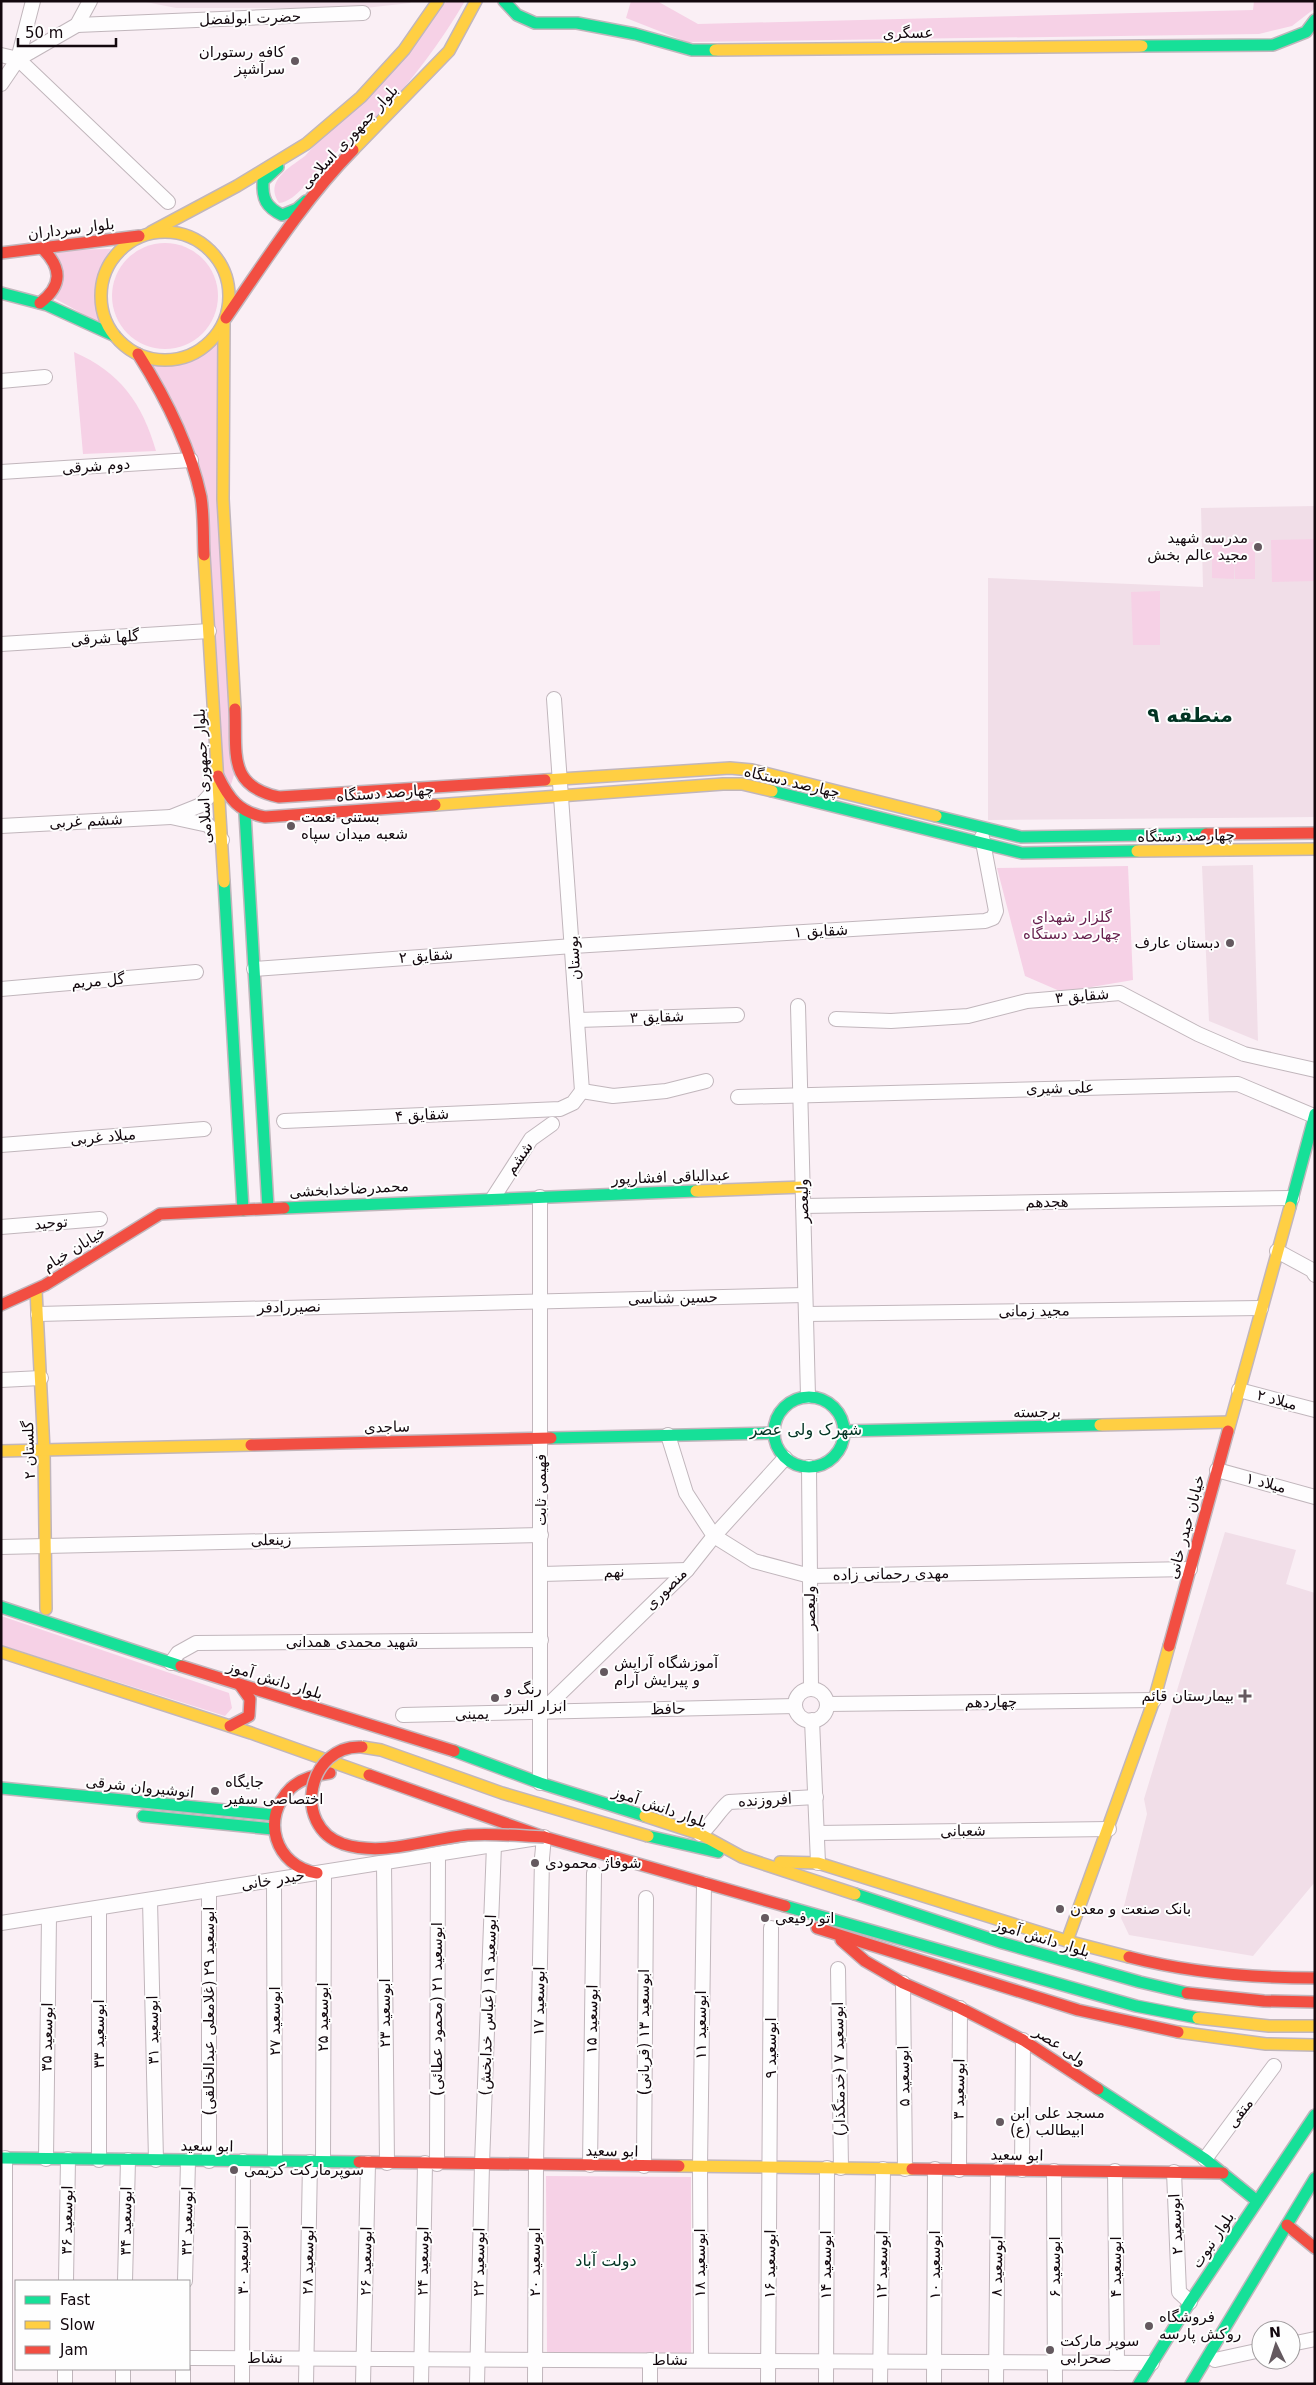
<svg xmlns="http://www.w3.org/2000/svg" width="1316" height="2385" font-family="'DejaVu Sans',Cairo,sans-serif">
<rect width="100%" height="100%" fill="#faeff5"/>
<g fill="#f1dee8">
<polygon points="141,1 412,1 410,3 365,8 176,8"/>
<polygon points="1315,506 1315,817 988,820 988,578 1203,587 1201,508"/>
<polygon points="1253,865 1258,1041 1209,1021 1202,866"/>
<polygon points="1225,1532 1296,1550 1286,1584 1315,1593 1315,1882 1253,1956 1129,1935 1121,1918 1147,1814 1144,1799"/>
</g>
<g fill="#f6d1e6">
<path d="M447 1H465C441 42 411 82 378 117 363 132 344 144 329 159 315 171 297 202 279 203 264 181 289 168 305 156Z"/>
<polygon points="631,1 657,1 698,24 1253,10 1254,1 1315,1 1314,9 1292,26 1259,34 687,42 626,18"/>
<circle cx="165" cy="296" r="53"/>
<path d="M111 249C93 274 94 297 103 325L54 298 51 250Z"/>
<path d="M218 339 234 775 229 791 222 775 207 499 149 364C177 369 201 360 218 339Z"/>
<path d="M74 352C120 372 142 403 156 451L83 454Z"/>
<polygon points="1315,539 1315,581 1272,582 1271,540"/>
<polygon points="1212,542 1255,542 1255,579 1235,579 1234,556 1234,579 1212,578"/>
<polygon points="1160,591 1160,645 1133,645 1131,592"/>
<polygon points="1128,866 1133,980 1062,992 1025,976 997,868"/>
<polygon points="1,1616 229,1693 232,1708 225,1716 1,1645"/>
<polygon points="546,2176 691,2177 691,2356 547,2355"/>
</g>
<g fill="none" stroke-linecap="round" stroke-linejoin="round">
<g stroke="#c1b6bc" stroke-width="16">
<g id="street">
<polyline points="77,25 363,13"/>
<polyline points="1,55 18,59 168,202"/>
<polyline points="18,59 77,25 90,1"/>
<polyline points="1,84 18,59 33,1"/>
<polyline points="1,381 45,377"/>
<polyline points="1,472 191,460"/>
<polyline points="1,644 209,631"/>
<polyline points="219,785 201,805 171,817 208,825 222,840"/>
<polyline points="1,826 171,817"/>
<polyline points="254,969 573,946 985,921 993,918 996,911 982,837"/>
<polyline points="1,989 196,972"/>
<polyline points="798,1006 808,1396"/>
<polyline points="836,1019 891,1021 968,1016 1027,1001 1120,993 1198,1034 1244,1054 1315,1070"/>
<polyline points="578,1020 737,1015"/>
<polyline points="582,1091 613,1096 666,1091 706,1081"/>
<polyline points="738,1097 1238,1084 1314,1116"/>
<polyline points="284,1121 560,1109 573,1103 582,1091 554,699"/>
<polyline points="1,1145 204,1129"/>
<polyline points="493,1198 531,1139 552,1124"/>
<polyline points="803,1206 1292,1198"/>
<polyline points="1,1227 100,1219"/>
<polyline points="1277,1251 1312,1270 1315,1275"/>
<polyline points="38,1314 805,1295"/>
<polyline points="806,1314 1261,1308"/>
<polyline points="1,1380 41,1378"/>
<polyline points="1239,1390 1315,1410"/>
<polyline points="668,1435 686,1493 714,1536 754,1561 810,1576 1190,1569"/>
<polyline points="809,1467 811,1689"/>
<polyline points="1217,1470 1315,1497"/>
<polyline points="1,1547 541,1535"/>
<polyline points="542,1574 687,1570"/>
<polyline points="171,1663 178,1653 196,1643 541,1640"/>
<circle cx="811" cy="1705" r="16"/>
<polyline points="827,1704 1154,1700"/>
<polyline points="540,1713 687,1570 714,1536 785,1458"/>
<polyline points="403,1715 795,1706"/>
<polyline points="812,1720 818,1863"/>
<polyline points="540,1783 540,1197"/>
<polyline points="817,1833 1109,1829"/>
<path d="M700 1834C712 1825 718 1811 729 1802L816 1797"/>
<polyline points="384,1863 387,2163"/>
<polyline points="274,1880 275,2162"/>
<polyline points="209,1890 209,2161"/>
<polyline points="150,1900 156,2160"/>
<polyline points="99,1908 99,2160"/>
<polyline points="1,1923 544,1837 542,1858 536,2165 535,2384"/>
<polyline points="838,1969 841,2168"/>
<polyline points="903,1983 905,2169"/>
<polyline points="5,2158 5,2384"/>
<polyline points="46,2159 49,1916"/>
<polyline points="1205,2159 1274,2066"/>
<polyline points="323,2162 324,1872"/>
<polyline points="437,2164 438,1854"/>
<polyline points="590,2165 594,1873"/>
<polyline points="644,2166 646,1898"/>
<polyline points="959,2170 960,2008"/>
<polyline points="1022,2170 1023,2040"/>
<polyline points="1054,2171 1055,2384"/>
<polyline points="1115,2171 1117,2363"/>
<polyline points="1174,2172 1179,2292 1190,2302"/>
<polyline points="66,2281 68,2159"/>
<polyline points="125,2281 128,2160"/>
<polyline points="185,2281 188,2161"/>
<polyline points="1291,2344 1315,2339"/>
<polyline points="189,2358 1152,2363"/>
<polyline points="701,2360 700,2167 704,1884"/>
<polyline points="1215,2360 1261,2350"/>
<polyline points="123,2369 123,2384"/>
<polyline points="65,2384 65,2369"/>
<polyline points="183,2384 183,2369"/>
<polyline points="242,2384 243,2161"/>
<polyline points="306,2384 310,2162"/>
<polyline points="363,2384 368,2163"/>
<polyline points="421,2384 425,2163"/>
<polyline points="477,2384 482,2164 494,1845"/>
<polyline points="650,2384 650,2360"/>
<polyline points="768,2384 771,1928"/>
<polyline points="826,2384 827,2168"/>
<polyline points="880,2384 883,2169"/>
<polyline points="934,2384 935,2169"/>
<polyline points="996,2384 998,2170"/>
</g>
</g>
<g stroke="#c1b6bc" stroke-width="14">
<g id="fast">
<polyline points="504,1 517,15 535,23 577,23 635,34 692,50 715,50"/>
<polyline points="1142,46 1273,45 1306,32 1315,20"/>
<path d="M278 167 263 181C262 199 266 207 282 215L297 209 306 201"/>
<polyline points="1,293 47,305 115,336"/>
<polyline points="772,791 1022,853 1137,851"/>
<polyline points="245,814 268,1208"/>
<polyline points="936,816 1021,837 1206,834"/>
<polyline points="224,882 243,1210"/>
<polyline points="1290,1207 1315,1114"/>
<polyline points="284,1208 696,1191"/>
<circle cx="809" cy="1432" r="35"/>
<polyline points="844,1431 1100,1425"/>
<polyline points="551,1438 773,1433"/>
<polyline points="1,1607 181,1666"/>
<polyline points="454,1751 540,1783 645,1816"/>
<polyline points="1,1788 275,1815"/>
<polyline points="143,1816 273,1829"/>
<polyline points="648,1836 718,1852"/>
<polyline points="855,1894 1003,1943 1140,1982 1187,1993"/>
<polyline points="785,1906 1136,2006 1198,2018"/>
<polyline points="1098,2089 1205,2159 1257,2201"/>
<polyline points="1,2158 359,2162"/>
<polyline points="1139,2384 1190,2302 1315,2115"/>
<polyline points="1191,2384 1315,2178"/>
</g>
</g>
<g stroke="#c1b6bc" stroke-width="14">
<g id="slow">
<polyline points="715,50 1142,46"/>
<polyline points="353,150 449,51 476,1"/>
<circle cx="165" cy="296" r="64"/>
<polyline points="151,232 237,186 306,144 361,97 404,50 438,1"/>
<polyline points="224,323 223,499 235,709"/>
<polyline points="204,555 224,882"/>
<polyline points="545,780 730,768 752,770 936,816"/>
<polyline points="435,805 723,784 742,784 772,791"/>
<polyline points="1137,851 1315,849"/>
<polyline points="696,1191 803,1187"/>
<polyline points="36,1290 44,1451 46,1609"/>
<polyline points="1100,1425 1230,1422"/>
<polyline points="1228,1431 1290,1207"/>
<polyline points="1,1451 251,1445"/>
<polyline points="1,1652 251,1733 369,1775"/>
<polyline points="645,1816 700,1834 742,1857 855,1894"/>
<polyline points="780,1862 818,1863 1067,1941 1129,1957"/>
<polyline points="1067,1941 1154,1700 1169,1646"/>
<polyline points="1198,2018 1269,2026 1315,2026"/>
<polyline points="1178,2032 1266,2044 1315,2045"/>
<polyline points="679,2166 912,2169"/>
</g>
</g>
<g stroke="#c1b6bc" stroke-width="14">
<g id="jam">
<polyline points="1,253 139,236"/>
<path d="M40 303C63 285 62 268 42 248"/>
<path d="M226 318C266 260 304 200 353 150"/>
<path d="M138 354C166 398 190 446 201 497 204 516 203 536 204 555"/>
<path d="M235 709C237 753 227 786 279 797L545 780"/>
<path d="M218 776C229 799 239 812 265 817L435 805"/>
<polyline points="1206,834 1315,833"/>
<polyline points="1,1305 45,1285 160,1214 284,1208"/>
<polyline points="251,1445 551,1438"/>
<polyline points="1169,1646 1228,1431"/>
<polyline points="181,1666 454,1751"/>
<polyline points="230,1726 249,1716 250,1699 240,1685"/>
<polyline points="369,1775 544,1837 785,1906"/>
<path d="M317 1873C275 1866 260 1818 291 1788 302 1778 316 1775 330 1773"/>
<polyline points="817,1928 1078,2010 1178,2032"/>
<polyline points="841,1940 865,1961 903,1983 960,2008 1023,2040 1098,2089"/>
<path d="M1129 1957C1190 1973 1253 1978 1315 1978"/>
<polyline points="1187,1993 1264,2001 1315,2002"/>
<polyline points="359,2162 679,2166"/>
<polyline points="912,2169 1223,2173"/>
<polyline points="1287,2225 1315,2248"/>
</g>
</g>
<use href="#street" stroke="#fefdfe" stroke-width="14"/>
<use href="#fast" stroke="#16e098" stroke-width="11"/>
<use href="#slow" stroke="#ffcf43" stroke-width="11"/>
<use href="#jam" stroke="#f24e42" stroke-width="11"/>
<g stroke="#c1b6bc" stroke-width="14" stroke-linecap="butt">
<polyline id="slow-bridge" points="362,1747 381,1750 502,1793 648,1836"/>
</g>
<g stroke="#c1b6bc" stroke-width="14" stroke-linecap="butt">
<path id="jam-bridge" d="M362 1747C308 1744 291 1826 343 1844 384 1857 426 1839 468 1835 493 1833 519 1836 544 1837"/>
</g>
<use href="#slow-bridge" stroke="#ffcf43" stroke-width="11"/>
<use href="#jam-bridge" stroke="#f24e42" stroke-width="11"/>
</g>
<g fill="#64595f" stroke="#fefefe" stroke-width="2">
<circle cx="295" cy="61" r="5"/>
<circle cx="1258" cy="547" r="5"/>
<circle cx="291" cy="826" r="5"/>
<circle cx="1230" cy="943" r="5"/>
<circle cx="604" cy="1672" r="5"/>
<path d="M1242.5 1688.5h5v5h5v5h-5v5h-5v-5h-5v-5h5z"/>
<circle cx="495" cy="1698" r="5"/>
<circle cx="215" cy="1791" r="5"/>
<circle cx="535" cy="1863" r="5"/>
<circle cx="1060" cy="1909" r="5"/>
<circle cx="765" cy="1918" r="5"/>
<circle cx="1000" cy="2122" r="5"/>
<circle cx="234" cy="2170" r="5"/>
<circle cx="1149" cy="2326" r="5"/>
<circle cx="1050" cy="2350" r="5"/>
</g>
<g text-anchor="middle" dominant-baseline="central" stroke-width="4" stroke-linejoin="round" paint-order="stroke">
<g font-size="15" fill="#13080e" stroke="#fefefe">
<text transform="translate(250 18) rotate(-2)">حضرت ابولفضل</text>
<text transform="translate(908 33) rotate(-1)">عسگری</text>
<text transform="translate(349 137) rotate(-47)">بلوار جمهوری اسلامی</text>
<text transform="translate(71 229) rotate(-7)">بلوار سرداران</text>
<text transform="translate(96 466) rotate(-4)">دوم شرقی</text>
<text transform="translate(105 638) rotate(-4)">گلها شرقی</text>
<text transform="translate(203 776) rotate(-93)">بلوار جمهوری اسلامی</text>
<text transform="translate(792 782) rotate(13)">چهارصد دستگاه</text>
<text transform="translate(385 793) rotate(-4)">چهارصد دستگاه</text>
<text transform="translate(86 821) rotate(-3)">ششم غربی</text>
<text transform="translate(1186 836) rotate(-1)">چهارصد دستگاه</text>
<text transform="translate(821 931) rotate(-3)">شقایق ۱</text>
<text transform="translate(426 956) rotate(-4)">شقایق ۲</text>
<text transform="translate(574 958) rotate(-94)">بوستان</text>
<text transform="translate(98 981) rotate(-5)">گل مریم</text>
<text transform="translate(1082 996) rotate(-5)">شقایق ۳</text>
<text transform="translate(657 1017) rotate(-2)">شقایق ۳</text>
<text transform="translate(1060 1088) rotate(-1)">علی شیری</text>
<text transform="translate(422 1115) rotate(-3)">شقایق ۴</text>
<text transform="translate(103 1137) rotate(-5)">میلاد غربی</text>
<text transform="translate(519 1158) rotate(-55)">ششم</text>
<text transform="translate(671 1177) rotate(-2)">عبدالباقی افشارپور</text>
<text transform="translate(349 1189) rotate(-3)">محمدرضاخدابخشی</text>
<text transform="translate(803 1201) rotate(-91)">ولیعصر</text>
<text transform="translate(1047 1202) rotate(-1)">هجدهم</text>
<text transform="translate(51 1223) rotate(-5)">توحید</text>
<text transform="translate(74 1249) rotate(-32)">خیابان خیام</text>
<text transform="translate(673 1298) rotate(-1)">حسین شناسی</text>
<text transform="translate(289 1307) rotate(-1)">نصیررادفر</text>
<text transform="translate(1034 1311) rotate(-1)">مجید زمانی</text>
<text transform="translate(1277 1400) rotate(15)">میلاد ۲</text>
<text transform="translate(1037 1412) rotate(-1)">برجسته</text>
<text transform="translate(387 1427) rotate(-1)">ساجدی</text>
<text transform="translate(29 1450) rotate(-92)">گلستان ۲</text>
<text transform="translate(1266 1483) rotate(15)">میلاد ۱</text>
<text transform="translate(541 1490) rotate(-90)">فهیمی ثابت</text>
<text transform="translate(1186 1527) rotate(-75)">خیابان حیدر خانی</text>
<text transform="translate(271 1540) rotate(-1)">زینعلی</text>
<text transform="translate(614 1572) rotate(-2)">نهم</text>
<text transform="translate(891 1574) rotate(-1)">مهدی رحمانی زاده</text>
<text transform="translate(666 1589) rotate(-45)">منصوری</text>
<text transform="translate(810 1608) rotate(-90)">ولیعصر</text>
<text x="352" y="1642">شهید محمدی همدانی</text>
<text transform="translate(275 1680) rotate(17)">بلوار دانش آموز</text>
<text transform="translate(991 1702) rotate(-1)">چهاردهم</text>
<text transform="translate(668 1709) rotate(-2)">حافظ</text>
<text transform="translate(472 1714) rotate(-1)">یمینی</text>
<text transform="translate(140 1787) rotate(6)">انوشیروان شرقی</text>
<text transform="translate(765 1800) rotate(-3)">افروزنده</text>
<text transform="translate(660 1807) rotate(19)">بلوار دانش آموز</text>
<text transform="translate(963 1831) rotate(-1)">شعبانی</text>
<text transform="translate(273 1880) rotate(-9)">حیدر خانی</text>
<text transform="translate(1042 1938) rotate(17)">بلوار دانش آموز</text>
<text transform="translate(539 2001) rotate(-89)">ابوسعید ۱۷</text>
<text transform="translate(488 2005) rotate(-88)">ابوسعید ۱۹ (عباس خدابخش)</text>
<text transform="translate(437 2009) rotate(-90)">ابوسعید ۲۱ (محمود عطائی)</text>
<text transform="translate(209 2011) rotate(-90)">ابوسعید ۲۹ (غلامعلی عبدالخالقی)</text>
<text transform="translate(385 2013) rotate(-90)">ابوسعید ۲۳</text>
<text transform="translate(323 2017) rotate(-90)">ابوسعید ۲۵</text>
<text transform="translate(592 2019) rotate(-89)">ابوسعید ۱۵</text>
<text transform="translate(275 2021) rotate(-90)">ابوسعید ۲۷</text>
<text transform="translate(701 2025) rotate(-90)">ابوسعید ۱۱</text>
<text transform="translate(153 2030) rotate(-91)">ابوسعید ۳۱</text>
<text transform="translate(644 2032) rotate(-90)">ابوسعید ۱۳ (قربانی)</text>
<text transform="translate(99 2034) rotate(-90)">ابوسعید ۳۳</text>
<text transform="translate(47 2037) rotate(-89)">ابوسعید ۳۵</text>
<text transform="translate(1060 2046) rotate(33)">ولی عصر</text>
<text transform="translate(771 2048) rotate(-90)">ابوسعید ۹</text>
<text transform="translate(839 2069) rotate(-91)">ابوسعید ۷ (خدمتگذار)</text>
<text transform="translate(904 2076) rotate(-91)">ابوسعید ۵</text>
<text transform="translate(959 2089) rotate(-89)">ابوسعید ۳</text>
<text transform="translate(1240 2113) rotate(-53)">متقی</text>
<text transform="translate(207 2146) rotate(1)">ابو سعید</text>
<text transform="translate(612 2151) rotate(1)">ابو سعید</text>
<text transform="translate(1017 2155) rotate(1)">ابو سعید</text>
<text transform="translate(67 2220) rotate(-89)">ابوسعید ۳۶</text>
<text transform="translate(126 2221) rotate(-89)">ابوسعید ۳۴</text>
<text transform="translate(187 2221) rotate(-89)">ابوسعید ۳۲</text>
<text transform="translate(1176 2224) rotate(-93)">ابوسعید ۲</text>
<text transform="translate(1213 2240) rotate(-56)">بلوار نبوت</text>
<text transform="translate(243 2260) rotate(-90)">ابوسعید ۳۰</text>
<text transform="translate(308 2260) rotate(-89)">ابوسعید ۲۸</text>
<text transform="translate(366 2261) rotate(-89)">ابوسعید ۲۶</text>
<text transform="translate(423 2261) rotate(-89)">ابوسعید ۲۴</text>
<text transform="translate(479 2262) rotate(-89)">ابوسعید ۲۲</text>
<text transform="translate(535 2262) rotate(-90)">ابوسعید ۲۰</text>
<text transform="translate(700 2263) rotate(-90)">ابوسعید ۱۸</text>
<text transform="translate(770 2264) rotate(-89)">ابوسعید ۱۶</text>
<text transform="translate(826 2265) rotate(-90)">ابوسعید ۱۴</text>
<text transform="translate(882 2265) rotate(-89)">ابوسعید ۱۲</text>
<text transform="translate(935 2265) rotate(-90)">ابوسعید ۱۰</text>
<text transform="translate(997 2266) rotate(-89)">ابوسعید ۸</text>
<text transform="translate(1055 2267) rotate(-90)">ابوسعید ۶</text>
<text transform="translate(1116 2267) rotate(-90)">ابوسعید ۴</text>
<text x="265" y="2358">نشاط</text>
<text x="670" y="2360">نشاط</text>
</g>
<g font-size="15" fill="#13080e" stroke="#fefefe" text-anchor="start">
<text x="285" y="52" text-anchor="end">کافه رستوران<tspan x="285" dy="17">سرآشپز</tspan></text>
<text x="1248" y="538" text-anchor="end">مدرسه شهید<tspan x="1248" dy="17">مجید عالم بخش</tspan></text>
<text x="301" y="817">بستنی نعمت<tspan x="301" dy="17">شعبه میدان سپاه</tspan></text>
<text x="1220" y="943" text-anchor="end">دبستان عارف</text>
<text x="614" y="1663">آموزشگاه آرایش<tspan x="614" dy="17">و پیرایش آرام</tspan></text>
<text x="505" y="1689">رنگ و<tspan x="505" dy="17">ابزار البرز</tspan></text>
<text x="1234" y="1696" text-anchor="end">بیمارستان قائم</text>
<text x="225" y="1782">جایگاه<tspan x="225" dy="17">اختصاصی سفیر</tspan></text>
<text x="545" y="1863">شوفاژ محمودی</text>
<text x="1070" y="1909">بانک صنعت و معدن</text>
<text x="775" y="1918">اتو رفیعی</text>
<text x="1010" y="2113">مسجد علی ابن<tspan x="1010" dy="17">ابیطالب (ع)</tspan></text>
<text x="244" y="2170">سوپرمارکت کریمی</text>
<text x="1159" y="2317">فروشگاه<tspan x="1159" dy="17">روکش پارسه</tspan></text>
<text x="1060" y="2341">سوپر مارکت<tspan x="1060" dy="17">صحرابی</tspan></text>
</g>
<g font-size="15" fill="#661f4d" stroke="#fefefe">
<text x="1072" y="917">گلزار شهدای<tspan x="1072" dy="17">چهارصد دستگاه</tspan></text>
</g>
<g font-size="16" fill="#023423" stroke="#fefefe">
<text x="806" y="1429">شهرک ولی عصر</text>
<text x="606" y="2260">دولت آباد</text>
</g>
<g font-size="20" font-weight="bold" fill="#023423" stroke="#fefefe">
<text x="1190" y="715">منطقه ۹</text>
</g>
</g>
<rect width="1316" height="2385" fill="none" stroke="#13080e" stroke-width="5"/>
<rect x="15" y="2280" width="175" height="90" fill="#fefefe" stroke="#a09c9e"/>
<rect x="25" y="2296" width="25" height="8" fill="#16e098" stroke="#a09c9e"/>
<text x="60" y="2305" font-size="15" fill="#13080e">Fast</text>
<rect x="25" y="2321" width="25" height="8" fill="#ffcf43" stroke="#a09c9e"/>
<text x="60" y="2330" font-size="15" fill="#13080e">Slow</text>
<rect x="25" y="2346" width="25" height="8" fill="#f24e42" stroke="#a09c9e"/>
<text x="60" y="2355" font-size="15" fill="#13080e">Jam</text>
<g transform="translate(1276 2345) rotate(356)"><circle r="24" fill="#fefefe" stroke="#a09c9e"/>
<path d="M0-4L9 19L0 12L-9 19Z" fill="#64595f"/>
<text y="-8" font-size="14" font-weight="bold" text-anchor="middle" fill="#13080e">N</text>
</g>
<path d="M18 38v8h98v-8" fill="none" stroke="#13080e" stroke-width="2.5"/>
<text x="25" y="38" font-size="15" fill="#13080e" stroke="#fefefe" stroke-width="4" paint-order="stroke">50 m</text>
</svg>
